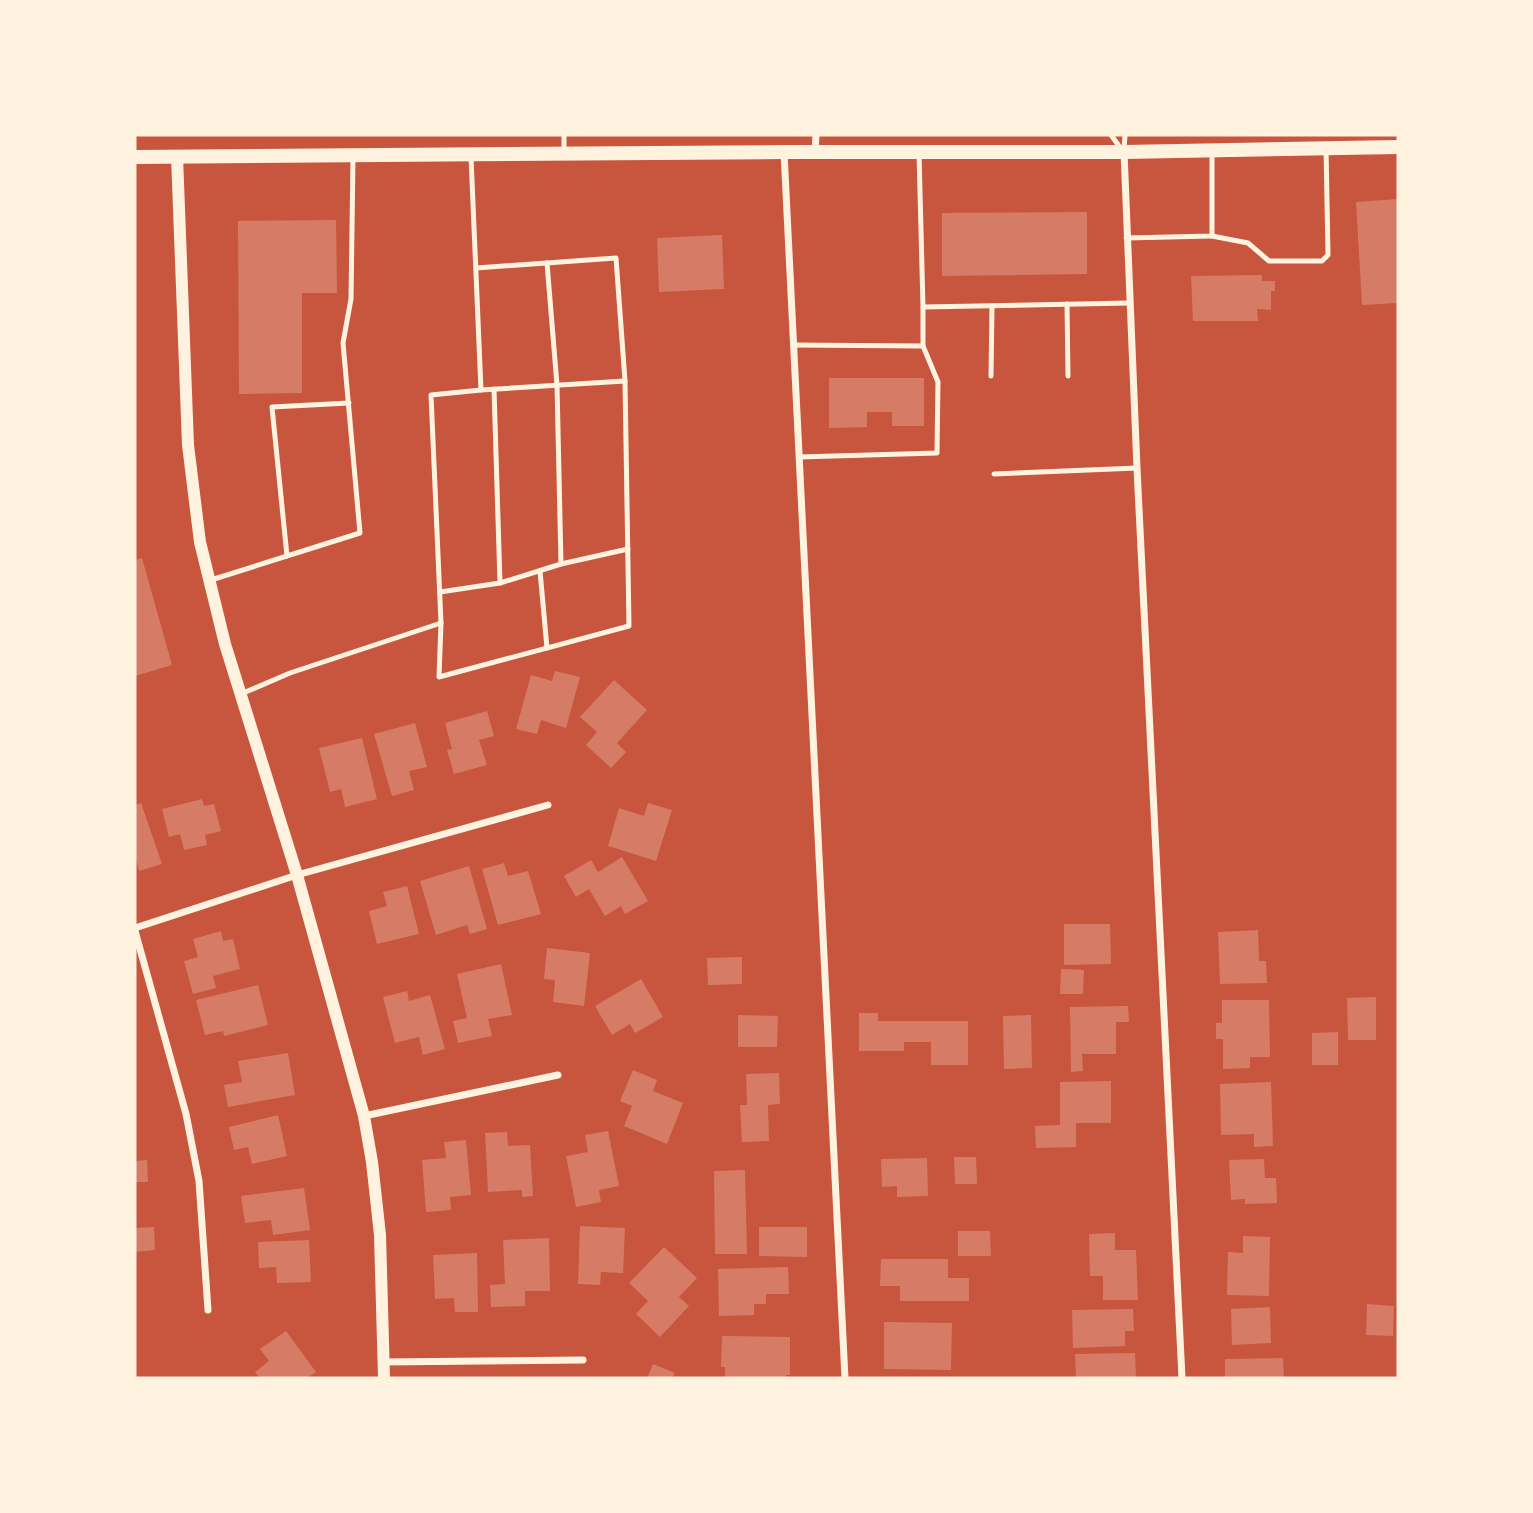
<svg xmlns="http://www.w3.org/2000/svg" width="1533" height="1513" font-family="'Space Grotesk',sans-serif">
<rect width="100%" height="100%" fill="#c8553d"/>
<g fill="#d67c66">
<polygon points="1398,199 1398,303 1362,305 1356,202"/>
<polygon points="1087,212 1087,274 942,276 942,213"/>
<polygon points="336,220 337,293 302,293 302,393 239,394 238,221"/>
<polygon points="722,235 724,289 659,292 657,238"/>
<polygon points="1262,275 1262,281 1275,281 1275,291 1271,291 1271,310 1257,309 1258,321 1193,321 1191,276"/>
<polygon points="829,378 924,378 924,426 892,426 892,412 867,412 867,427 829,428"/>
<polygon points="142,558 172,665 135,676 135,560"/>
<polygon points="555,671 580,677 566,728 541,720 537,734 516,729 531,675 552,681"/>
<polygon points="614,680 647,710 617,743 626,752 611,768 586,745 597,732 580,717"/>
<polygon points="487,711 494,736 479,740 487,765 454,774 447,750 452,749 445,723"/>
<polygon points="415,723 427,767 409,771 414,790 392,796 374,734"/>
<polygon points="362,738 377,799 345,807 341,789 330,792 319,748"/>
<polygon points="202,799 204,806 214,804 221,831 205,835 207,845 184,850 180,834 169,837 162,809"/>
<polygon points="141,803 162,864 139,871 135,856 135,805"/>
<polygon points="648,803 672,810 656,861 608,846 619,808 644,816"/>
<polygon points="622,857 648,901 625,914 621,906 605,916 589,889 576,897 564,876 591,860 598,872"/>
<polygon points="504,863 508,876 528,871 541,914 498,925 482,869"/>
<polygon points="469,866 487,929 470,934 467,925 436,935 420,881"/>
<polygon points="407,886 419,934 377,944 369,911 387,906 383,892"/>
<polygon points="1064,924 1110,924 1111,964 1064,965"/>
<polygon points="1258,930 1259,961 1266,961 1267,983 1220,984 1218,932"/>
<polygon points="221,931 223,941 233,939 240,969 213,976 216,988 193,994 184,961 198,957 193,939"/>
<polygon points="547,948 590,953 584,1006 553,1002 555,980 544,979"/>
<polygon points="742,957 742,984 708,985 707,958"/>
<polygon points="501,964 512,1015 488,1019 492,1036 458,1043 453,1021 467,1018 457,974"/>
<polygon points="1061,969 1084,970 1083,994 1060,994"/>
<polygon points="641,979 663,1017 635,1033 630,1024 612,1035 595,1006"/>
<polygon points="258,985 268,1025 224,1036 223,1031 205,1035 196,1000"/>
<polygon points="407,991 409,1001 430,995 445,1049 423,1055 419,1037 395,1043 383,997"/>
<polygon points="1376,997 1376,1040 1348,1040 1347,998"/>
<polygon points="1222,1000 1269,1000 1270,1057 1250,1057 1250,1068 1223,1069 1223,1039 1216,1039 1216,1023 1222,1023"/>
<polygon points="1128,1006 1129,1022 1116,1022 1116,1054 1082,1054 1083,1071 1071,1072 1070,1007"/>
<polygon points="859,1013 878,1013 878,1021 968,1021 968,1065 931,1065 931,1042 904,1042 904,1051 859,1051"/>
<polygon points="738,1015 778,1016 777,1047 738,1047"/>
<polygon points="1031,1015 1032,1068 1004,1069 1003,1016"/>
<polygon points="1338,1032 1338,1065 1312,1065 1312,1033"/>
<polygon points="288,1053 295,1095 228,1107 224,1085 242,1082 238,1061"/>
<polygon points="633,1070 657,1080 653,1091 683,1103 667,1144 624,1126 632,1106 620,1101"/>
<polygon points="779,1073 780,1104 768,1105 769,1141 742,1142 740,1105 747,1105 746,1074"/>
<polygon points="1111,1081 1111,1123 1076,1123 1076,1147 1036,1148 1035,1126 1060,1125 1060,1082"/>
<polygon points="1271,1082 1273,1146 1254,1147 1254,1134 1221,1135 1220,1084"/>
<polygon points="278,1115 287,1156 252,1164 248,1147 234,1150 229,1127"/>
<polygon points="608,1131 619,1186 599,1190 601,1202 576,1207 566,1156 588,1152 585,1135"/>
<polygon points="507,1132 508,1146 530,1145 533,1196 522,1197 522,1190 488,1192 485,1133"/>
<polygon points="466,1140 471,1195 450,1197 451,1210 426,1212 422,1160 446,1158 444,1142"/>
<polygon points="954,1157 976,1157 977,1184 955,1184"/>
<polygon points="927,1158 928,1196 897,1197 897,1186 882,1187 881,1159"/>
<polygon points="1264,1159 1265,1178 1276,1178 1277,1203 1245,1204 1245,1199 1231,1200 1229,1160"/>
<polygon points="147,1160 148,1182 135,1182 135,1161"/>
<polygon points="745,1170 747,1254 715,1254 714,1171"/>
<polygon points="304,1188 310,1230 273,1235 271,1220 245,1223 241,1196"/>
<polygon points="580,1226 625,1228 623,1273 601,1272 600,1285 578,1284"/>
<polygon points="154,1227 155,1250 135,1252 135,1228"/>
<polygon points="759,1227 807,1227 807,1257 759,1256"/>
<polygon points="958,1231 990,1231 991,1256 958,1256"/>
<polygon points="1115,1233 1115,1250 1136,1250 1138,1300 1103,1300 1103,1276 1090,1276 1089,1234"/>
<polygon points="1243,1236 1270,1237 1269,1296 1227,1295 1228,1252 1243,1253"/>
<polygon points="549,1238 550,1291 525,1291 525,1306 491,1307 490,1285 505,1284 503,1240"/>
<polygon points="309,1240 311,1282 277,1283 276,1267 259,1268 258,1242"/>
<polygon points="664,1247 697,1278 679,1297 689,1306 660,1337 636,1314 648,1301 629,1283"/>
<polygon points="477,1253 478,1312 455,1312 454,1298 435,1299 433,1255"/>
<polygon points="881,1259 948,1259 948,1278 969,1278 969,1301 900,1301 900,1286 880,1286"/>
<polygon points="788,1267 789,1294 766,1294 766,1304 754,1304 754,1315 719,1316 718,1269"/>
<polygon points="1367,1304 1394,1306 1393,1336 1366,1335"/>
<polygon points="1270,1307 1271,1343 1232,1345 1231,1309"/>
<polygon points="1133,1309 1134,1331 1125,1331 1125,1346 1073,1348 1072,1310"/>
<polygon points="884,1322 952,1323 951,1370 884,1369"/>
<polygon points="286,1331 316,1372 307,1378 260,1378 255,1372 269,1361 260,1349"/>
<polygon points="722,1336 790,1337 790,1375 786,1375 786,1378 725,1378 725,1367 721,1367"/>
<polygon points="1135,1353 1136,1377 1076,1378 1075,1354"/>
<polygon points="1283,1358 1284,1378 1225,1378 1225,1359"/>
<polygon points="653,1364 675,1373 672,1378 647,1378"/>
</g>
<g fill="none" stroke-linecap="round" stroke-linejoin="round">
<g stroke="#fff3e0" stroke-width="5">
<polyline points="564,135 564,153"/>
<polyline points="1111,135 1122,150"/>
<polyline points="1124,149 1125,135"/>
<polyline points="919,153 923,307"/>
<polyline points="1212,236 1248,243 1269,261 1322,261 1328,255 1326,148"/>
<polyline points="1126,238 1212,236 1212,153"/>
<polyline points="476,268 616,258 625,381"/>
<polyline points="1067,304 1068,376"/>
<polyline points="793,345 923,346 923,307 1129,303"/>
<polyline points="991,376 992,306"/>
<polyline points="799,457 937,453 938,382 923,346"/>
<polyline points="994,474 1137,468"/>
<polyline points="287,556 272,407 349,403"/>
<polyline points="561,564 628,549"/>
<polyline points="540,571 547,648"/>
<polyline points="211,580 360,533 343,343 351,299 353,158"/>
<polyline points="500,583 561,564 557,385 547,263"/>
<polyline points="440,592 500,583 494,389"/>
<polyline points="441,623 439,677 629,626 625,381 481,390"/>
<polyline points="241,694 290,673 441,623 431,395 481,390 471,157"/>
</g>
<g stroke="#fff3e0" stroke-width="7">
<polyline points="784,152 845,1378"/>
<polyline points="815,152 816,135"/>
<polyline points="1124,152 1137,468 1182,1378"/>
<polyline points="135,928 297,875 548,805"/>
<polyline points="135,931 186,1114 199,1181 208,1310"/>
<polyline points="364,1116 558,1075"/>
<polyline points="383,1362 583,1360"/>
</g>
<polyline stroke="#fff3e0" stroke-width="12" points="177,156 188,445 200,542 225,644 297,875 364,1116 372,1162 380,1235 384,1378"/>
<polyline stroke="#fff3e0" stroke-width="14" points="135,157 783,152 1124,152 1398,147"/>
</g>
<rect width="1533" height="1513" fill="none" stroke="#fff3e0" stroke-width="273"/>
</svg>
